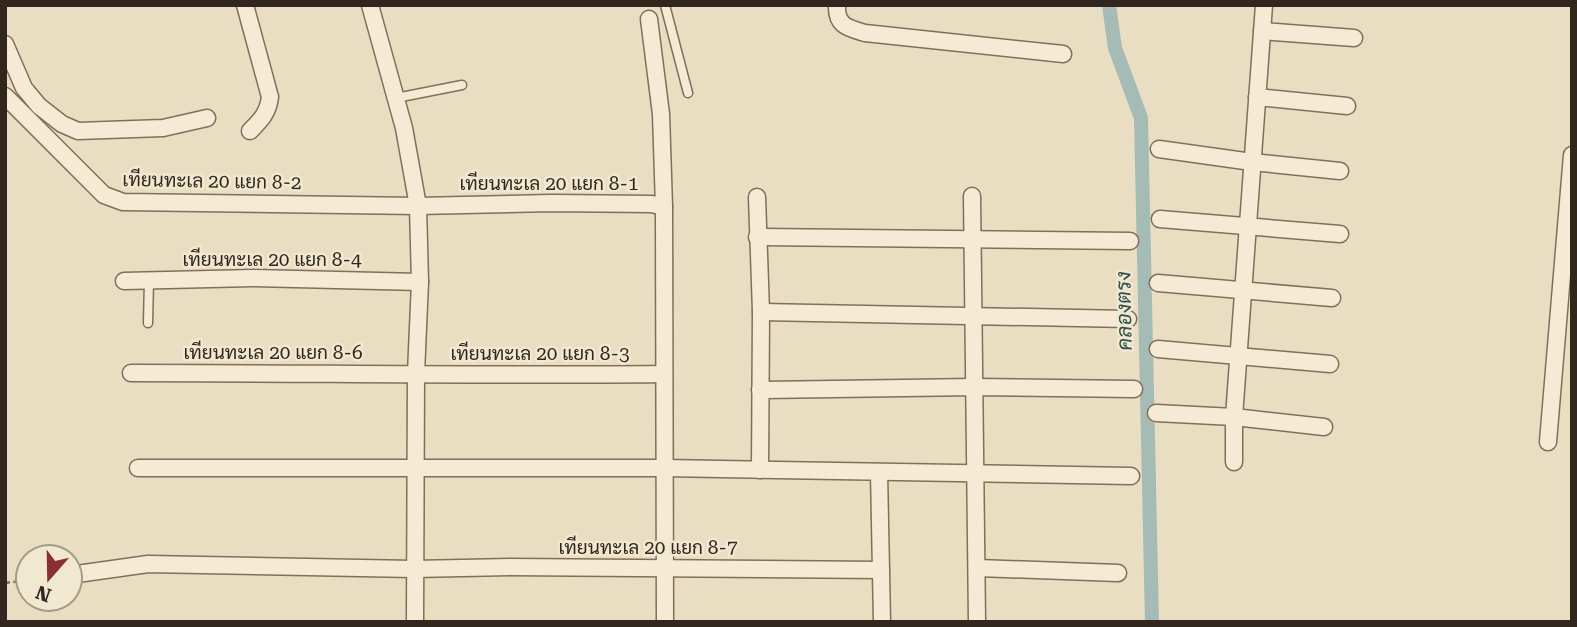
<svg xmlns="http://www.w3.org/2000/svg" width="1577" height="627" font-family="'Roboto Serif',Sarabun,serif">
<rect width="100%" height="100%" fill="#e9ddc2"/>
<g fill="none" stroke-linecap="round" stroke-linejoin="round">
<polyline stroke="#a4bcb5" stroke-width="14" points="1109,5 1115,48 1141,118 1152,622"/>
<g stroke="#816f5b" stroke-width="11">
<g id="service">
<polyline points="665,5 688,93"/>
<polyline points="396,98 462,85"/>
<polyline points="148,323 149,280"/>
</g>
</g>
<g stroke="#816f5b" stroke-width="19">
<g id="minor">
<path d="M245 5 270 97C268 113 261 120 250 131"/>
<polyline points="370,5 404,128 418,206 420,282 416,373 415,622"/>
<path d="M837 5C836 26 848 28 865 33L1063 54"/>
<polyline points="649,19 661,114 664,207"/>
<polyline points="1262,31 1354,38"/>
<polyline points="5,44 24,88 39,106 62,124 78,131 163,128 207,118"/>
<polyline points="5,96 104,195 123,202 418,206 551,203 652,204 664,207 665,622"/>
<polyline points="1257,97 1347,106"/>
<polyline points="1159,149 1252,162 1340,171"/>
<polyline points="972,196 977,622"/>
<polyline points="757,197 761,312 760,470"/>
<polyline points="1160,219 1340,234"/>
<polyline points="757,237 1130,241"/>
<polyline points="124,281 253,278 420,282"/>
<polyline points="1158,283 1332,298"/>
<polyline points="761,312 1128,319"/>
<polyline points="1158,349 1330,364"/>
<path d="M131 373C308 373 486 376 663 374"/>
<polyline points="760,390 975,387 1134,389"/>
<polyline points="1156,413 1234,417 1324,427"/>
<polyline points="1548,442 1572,155"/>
<polyline points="1234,462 1234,417 1264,5"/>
<polyline points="138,468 664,468 1131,476"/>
<polyline points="879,472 882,622"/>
<polyline points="978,568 1118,573"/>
<polyline points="70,575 148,564 414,569 510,567 881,570"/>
</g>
</g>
<polyline stroke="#816f5b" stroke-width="2.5" stroke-dasharray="5 3.5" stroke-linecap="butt" points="5,583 28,580"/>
<use href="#service" stroke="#f5ebd4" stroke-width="8"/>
<use href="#minor" stroke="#f5ebd4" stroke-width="16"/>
</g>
<g text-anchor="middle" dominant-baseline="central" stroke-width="5" stroke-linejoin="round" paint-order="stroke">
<g font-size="19" fill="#32271e" stroke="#f1e8d0">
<text transform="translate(212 181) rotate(1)">เทียนทะเล 20 แยก 8-2</text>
<text x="549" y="183">เทียนทะเล 20 แยก 8-1</text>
<text x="272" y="259">เทียนทะเล 20 แยก 8-4</text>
<text x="273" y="352">เทียนทะเล 20 แยก 8-6</text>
<text x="540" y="353">เทียนทะเล 20 แยก 8-3</text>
<text x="648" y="547">เทียนทะเล 20 แยก 8-7</text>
</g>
<g font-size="21" font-style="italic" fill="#2e514e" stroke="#f1e8d0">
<text transform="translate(1124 311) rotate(-91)">คลองตรง</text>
</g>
</g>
<rect width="1577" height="627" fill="none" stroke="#32271e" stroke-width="14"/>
<g transform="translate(49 578) rotate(200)"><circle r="33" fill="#f1e8d0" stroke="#a59b89" stroke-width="2"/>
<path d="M0-5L12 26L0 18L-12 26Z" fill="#8a3032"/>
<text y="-10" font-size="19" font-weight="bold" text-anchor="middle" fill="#32271e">N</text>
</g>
</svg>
